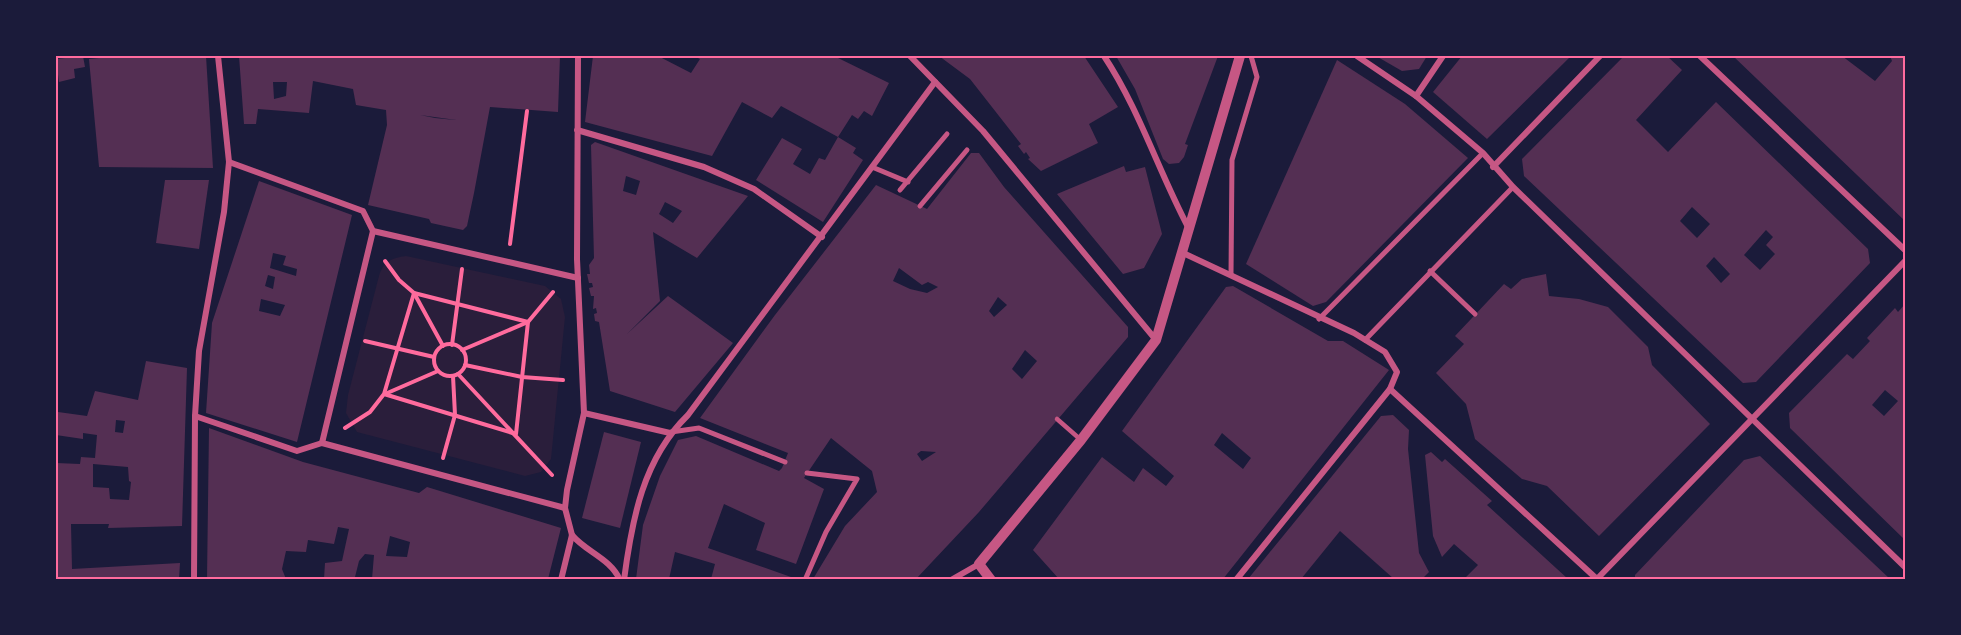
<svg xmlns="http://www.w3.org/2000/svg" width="1961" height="635" font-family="Montserrat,sans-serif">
<rect width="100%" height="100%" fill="#1b1b3a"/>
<path fill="#2a1e3b" d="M406 256 545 286 561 299 565 317 551 459 541 472 525 476 357 432 346 413 348 395 379 276C383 262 391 258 406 256Z"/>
<g fill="#542f53" fill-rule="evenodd">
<polygon points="83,56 85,67 74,69 75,78 59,82 56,59"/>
<polygon points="120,56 206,56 213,168 99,167 89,59"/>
<path d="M239 56H560L558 112 490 107 474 193 467 226 463 230 431 223 429 219 368 205 387 125 386 110 356 105 353 89 313 81 309 113 258 109 256 124H244ZM273 82H287L286 96 274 99ZM420 115 456 120H455L435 118Z"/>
<polygon points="593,56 658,56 691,73 700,59 694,56 834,56 889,83 872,116 864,111 858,119 852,115 838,137 781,106 772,118 742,102 712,156 585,122"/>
<polygon points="939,56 1084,56 1118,107 1089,124 1098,143 1041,171 1028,159 1030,158 1026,152 1024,154 1018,146 1021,144 970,79"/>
<polygon points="1116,56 1218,56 1185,144 1188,145 1184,157 1179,163 1169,164 1163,159 1135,89"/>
<polygon points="1376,56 1427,56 1419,69 1402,71"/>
<polygon points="1462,56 1571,56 1487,139 1433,92"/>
<path d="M1624 56H1667L1682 70 1636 120 1668 152 1716 102 1868 249 1870 263 1756 382 1743 383 1524 176 1522 159ZM1692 207 1710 224 1697 238 1680 221ZM1766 230 1773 237 1766 245 1775 254 1760 270 1744 255ZM1714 257 1730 274 1721 283 1706 266Z"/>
<polygon points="1733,56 1842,56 1875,81 1892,61 1890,56 1905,56 1905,221"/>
<polygon points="1337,60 1405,104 1468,158 1326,302 1313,306 1246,264"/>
<polygon points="838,137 856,148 853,153 863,160 823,222 756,180 782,138 802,149 793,164 810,174 819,158 825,160"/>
<path d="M595 142 748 196 697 258 653 232 660 301 627 334 668 296 733 343 675 412 610 391 599 322 595 321 594 314 597 313 596 308 593 309 594 296H591L589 288 593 287 592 283H589L587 274H590L589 265 594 258 591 145ZM626 176 640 181 636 195 623 191ZM665 202 682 211 673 223 659 214Z"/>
<path d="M971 153H979L1004 187 1128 327V337L979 512 916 579H813L845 526 877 492 872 471 831 438 804 478 824 489 796 564 756 550 765 523 724 504 708 548 791 577 790 579H711L715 564 675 552 669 579H636L643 525 660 476 678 440 696 436 779 471 782 468 788 453 700 418 775 315 876 185 927 209ZM899 268 922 285 928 282 938 287 927 293 910 289 893 281ZM998 297 1007 305 994 317 989 311ZM1025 350 1037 361 1022 379 1012 369ZM921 451 936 452 922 461 917 454Z"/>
<polygon points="1124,166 1126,172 1145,167 1162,234 1144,268 1123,274 1057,194"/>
<polygon points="165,180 209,180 199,249 156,243"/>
<path d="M259 181 352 215 297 442 206 413 212 323ZM273 253 286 256 283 265 297 269 296 276 270 268ZM268 275 275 277 273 289 265 286ZM261 299 285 305 280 316 259 311Z"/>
<polygon points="1546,274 1549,296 1579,299 1608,307 1648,347 1652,365 1710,424 1599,536 1547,486 1522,479 1475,439 1466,404 1436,373 1464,344 1455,336 1504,284 1511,289 1522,279"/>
<path d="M1233 286 1328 341H1343L1389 370 1223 579H1059L1033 550 1102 457 1134 482 1143 468 1166 486 1174 476 1122 431 1226 287ZM1222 433 1251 458 1243 469 1214 445Z"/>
<path d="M1905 304V540L1790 428 1789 413 1847 354 1853 359 1870 341 1867 338 1895 308 1898 312ZM1885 390 1898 401 1884 416 1872 405Z"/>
<path d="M146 361 187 368 182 526 108 528 109 524H71L72 569 180 563 179 579H56V463L80 464 81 457 95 458 97 435 83 433V439L56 435 58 412 87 416 95 391 138 400ZM116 420 125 421 123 433 115 432ZM93 464 128 467 129 481 131 482 129 500 110 499 109 488 93 487Z"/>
<polygon points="1393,415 1409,430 1408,449 1419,553 1429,572 1422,579 1394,579 1340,531 1301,579 1248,579 1381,416"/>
<path d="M209 428 303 462 419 493 427 487 561 528 548 579H372L374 555 365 554 359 561 355 577 365 579H324L325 563 342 561 349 529 338 527 334 544 308 540 306 552 286 551 282 569 286 579H207ZM390 536 410 542 407 557 386 556Z"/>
<polygon points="604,432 641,442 620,528 582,518"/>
<polygon points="1431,452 1442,462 1445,459 1492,501 1487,505 1568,579 1464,579 1478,565 1454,544 1442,557 1433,536 1425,455"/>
<polygon points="1760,456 1856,547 1890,579 1756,579 1753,577 1750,579 1635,579 1635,575 1744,460"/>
</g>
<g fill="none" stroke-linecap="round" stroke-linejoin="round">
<g stroke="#ff6b9d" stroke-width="4">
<polyline points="510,244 527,111"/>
<polyline points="385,261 399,280 414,293 443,346"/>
<polyline points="365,341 434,357"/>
<circle cx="450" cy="360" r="16"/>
<polyline points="452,345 462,269"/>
<polyline points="462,350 528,322 553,292"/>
<polyline points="465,365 522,377 563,380"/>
<polyline points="458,374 552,475"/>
<polyline points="385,394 438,371"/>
<polyline points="345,428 370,412 384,394 414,293 528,322 516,434 384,394"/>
<polyline points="443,458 455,415 453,376"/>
</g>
<polyline stroke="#c65784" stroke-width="4.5" points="1057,419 1081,440"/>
<g stroke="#c65784" stroke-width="5">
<polyline points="872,167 908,182"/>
<polyline points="900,190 947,134"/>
<polyline points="920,206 967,150"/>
<polyline points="1430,271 1475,314"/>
<polyline points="1231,275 1232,160 1257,77 1251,56"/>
<polyline points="1319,319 1483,153"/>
<polyline points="1365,340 1513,187"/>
<polyline points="671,432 699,428 785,462"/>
<polyline points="805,580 826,532 857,479 807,473"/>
</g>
<g stroke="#c65784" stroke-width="6">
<polyline points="910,56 983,131 1156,340"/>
<path d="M1104 56C1139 109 1158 170 1188 227"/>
<polyline points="1357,56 1416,96 1483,153 1513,187 1906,568"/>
<polyline points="1700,56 1906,251"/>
<polyline points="1416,96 1443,56"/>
<polyline points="577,130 704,167 754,189 822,237"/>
<polyline points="229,162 363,211 373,231"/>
<polyline points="1493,167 1600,56"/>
<polyline points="373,231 578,278"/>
<polyline points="1181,252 1354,333 1385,352 1397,372 1390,389 1236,580"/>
<polyline points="1390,389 1598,580"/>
<polyline points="584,413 670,433"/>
<polyline points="195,416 297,451 322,443"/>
<polyline points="322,443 565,508"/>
<polyline points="322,443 373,231"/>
<path d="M572 535C586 552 610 558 620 580"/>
<polyline points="1597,579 1906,260"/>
<polyline points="194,580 195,416 199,351 224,212 229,162 218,56"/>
<polyline points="561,580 572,535 565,508 567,490 584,413 577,259 578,56"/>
<path d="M624 580C632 519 643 459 688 415L935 82"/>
<polyline points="951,580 979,564"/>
</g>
<polyline stroke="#c65784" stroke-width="10" points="991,580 979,564 1081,440 1156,340 1240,56"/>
</g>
<rect width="1961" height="635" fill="none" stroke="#1b1b3a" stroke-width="114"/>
<rect x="57" y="57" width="1847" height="521" fill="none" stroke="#ff6b9d" stroke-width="2"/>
</svg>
